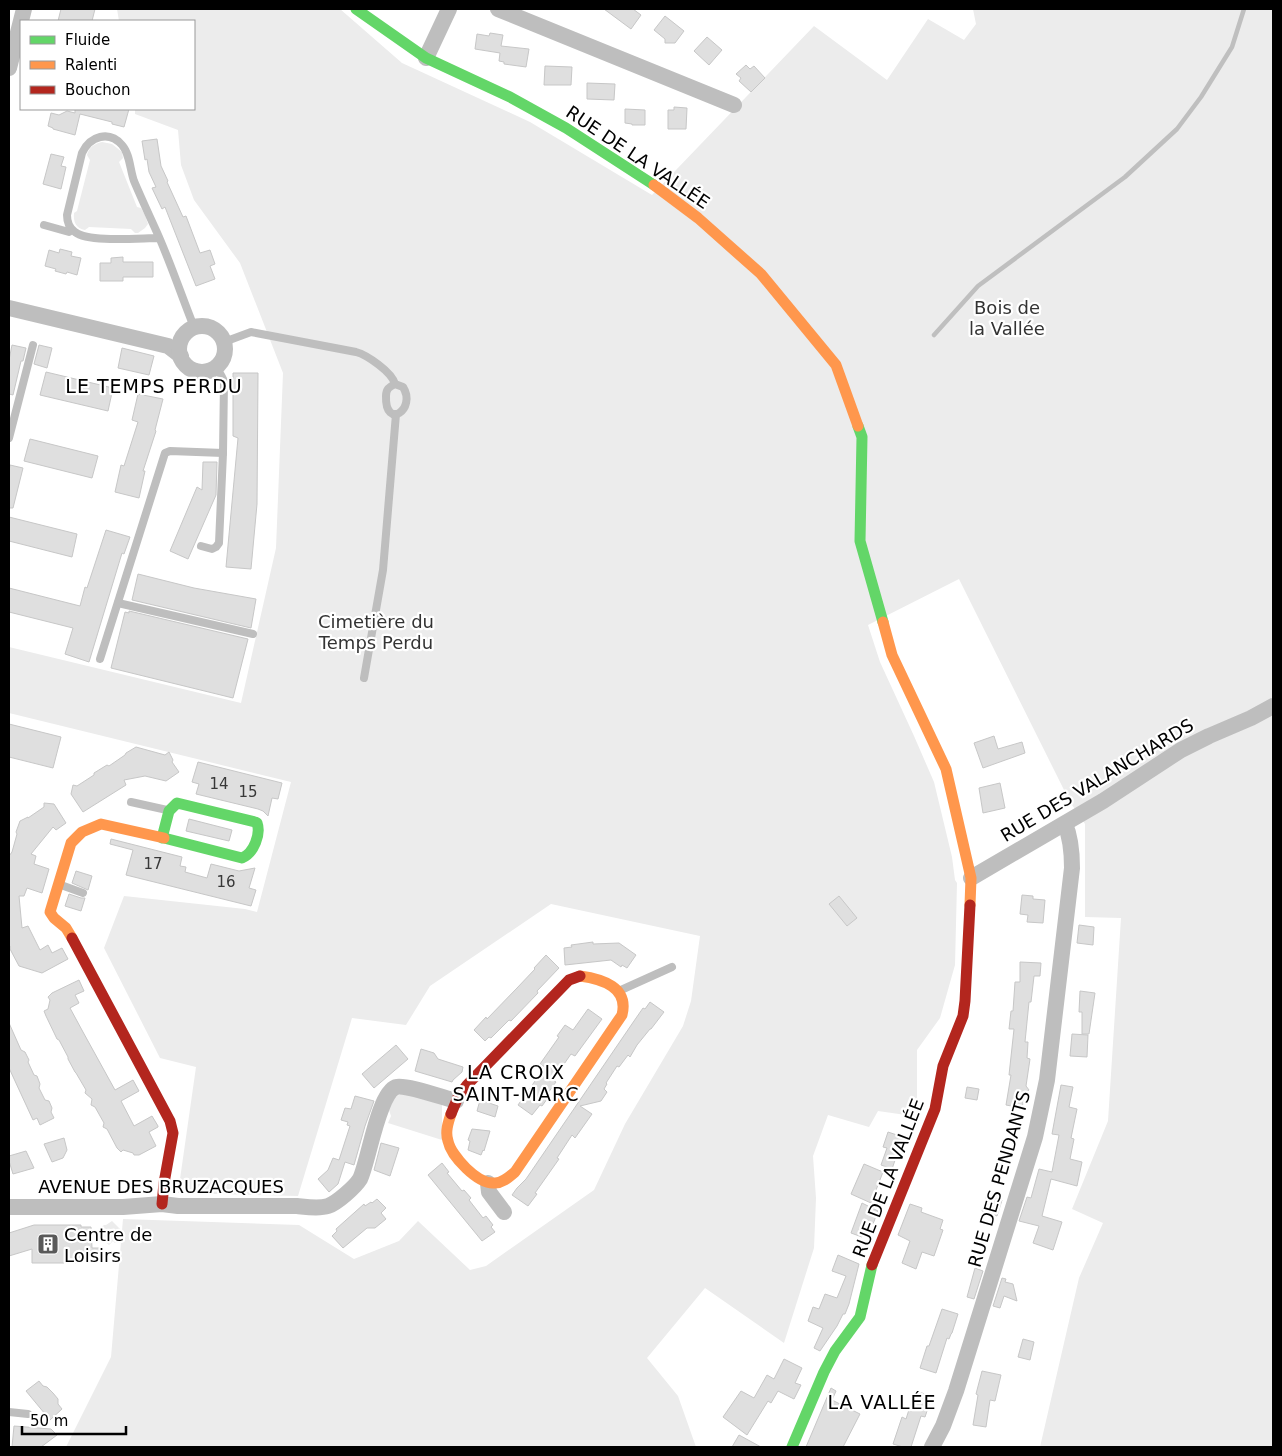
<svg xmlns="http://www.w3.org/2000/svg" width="1282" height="1456" font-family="'DejaVu Sans',sans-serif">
<rect width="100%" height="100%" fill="#fff"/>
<g fill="#ececec">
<polygon points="117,9 340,9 402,63 530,122 652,195 814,26 887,80 928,19 964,40 976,24 973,9 1273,9 1273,1447 1040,1447 1079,1278 1103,1223 1072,1209 1108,1121 1121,918 1085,917 1085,824 1070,802 959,579 868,625 880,662 914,736 934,782 952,857 955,880 957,883 955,965 940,1018 917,1050 917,1097 913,1116 878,1111 869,1127 828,1115 813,1156 816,1198 814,1248 784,1343 705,1288 647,1358 678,1396 696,1447 66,1447 111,1357 123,1219 299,1225 354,1259 399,1241 418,1221 470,1270 486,1266 594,1190 625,1124 683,1026 691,1001 700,936 551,904 430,986 406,1025 352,1018 298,1196 178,1193 196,1067 160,1058 104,948 124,896 245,909 257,912 291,782 9,713 9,647 241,703 276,548 283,373 240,263 194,200 181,165 178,130 135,114 135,109 194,109 194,21 119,21"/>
<path d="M102 142 112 144 122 152 123 158 119 162 137 207 141 208 145 215 148 224 145 228 138 233H135L131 229 89 227 85 230C76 229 73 221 74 213L77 211 90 160 87 155C89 147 94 144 102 142Z"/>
<polygon points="403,1092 442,1103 442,1140 388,1123 391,1116 388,1107 389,1102"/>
<polygon points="112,1221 120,1229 114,1234 119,1240 115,1243 113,1241 109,1245 105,1242 101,1242 99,1240 98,1230 104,1225 106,1225"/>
</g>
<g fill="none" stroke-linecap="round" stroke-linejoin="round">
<polyline stroke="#bfbfbf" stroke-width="4.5" points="934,335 978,286 1125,177 1177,129 1201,97 1232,47 1244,9"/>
</g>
<g fill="#dfdfdf" stroke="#c7c7c7">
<polygon points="61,9 95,9 92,21 58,21"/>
<polygon points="604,9 633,9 641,15 631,29"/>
<polygon points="665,16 684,31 675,43 665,43 665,39 654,30"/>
<polygon points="490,33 503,35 501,46 529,49 526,67 504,64 504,62 499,61 500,53 475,49 477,34 489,36"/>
<polygon points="707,37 722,50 709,65 694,51"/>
<polygon points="746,65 750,69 754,66 765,78 751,92 739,81 741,78 736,74"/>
<polygon points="545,66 572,67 571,85 544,85"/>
<polygon points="587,83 615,84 614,100 587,99"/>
<polygon points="674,107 687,108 686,129 668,129 668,110 674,110"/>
<polygon points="75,109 129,109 124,127 112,124 112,122 80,114 75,135 53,129 53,128 48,126 51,113 59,115 67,111 75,113"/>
<polygon points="625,109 645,110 645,125 632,125 632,124 625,123"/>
<polygon points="157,139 161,166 168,181 167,182 183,217 186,216 200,253 210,250 215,264 210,266 215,279 196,286 165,207 162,209 152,188 156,187 149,172 147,159 145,160 142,141"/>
<polygon points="51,154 64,157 61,166 66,167 61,189 43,184"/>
<polygon points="60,249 72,252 71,256 81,258 77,275 67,272 66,274 55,271 56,269 45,266 49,250 59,253"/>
<polygon points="123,257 123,262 153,262 153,277 123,277 123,281 100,281 100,263 111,263 111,258"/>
<polygon points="12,345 26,348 23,361 21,361 13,395 9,394 9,360"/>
<polygon points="39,345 52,348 47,368 34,364"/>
<polygon points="122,348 154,356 149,375 118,368"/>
<polygon points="46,372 113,388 108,411 40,395"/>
<polygon points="233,373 258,373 257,504 251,569 226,567 238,438 233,436"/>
<polygon points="138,394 163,399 155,430 156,431 143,471 145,471 139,498 115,492 121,465 124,466 138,422 132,420"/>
<polygon points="30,439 98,456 92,478 24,461"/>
<polygon points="203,462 217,462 216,495 188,559 170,551 197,487 202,490"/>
<polygon points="10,465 23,468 13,508 9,508 9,472"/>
<polygon points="9,517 77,534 72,557 9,541"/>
<polygon points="106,530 130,537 124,554 122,553 89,662 65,654 73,628 9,612 9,588 80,606 85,587 87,588"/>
<polygon points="138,574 194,588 256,599 251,628 132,600"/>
<polygon points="129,611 248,639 233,698 111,668 125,612 129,613"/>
<polygon points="9,724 61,737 53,768 9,757"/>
<polygon points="994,736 998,749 1022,742 1025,753 983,768 974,743"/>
<polygon points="136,747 165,755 169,752 173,760 172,762 179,772 166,781 145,776 124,780 126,785 83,812 71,794 73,785 77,786 94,775 94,773 107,765 109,766 125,755 126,753"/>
<polygon points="198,762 282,783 278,799 272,798 268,816 263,811 258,809 196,794 199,784 192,782"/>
<polygon points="1000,783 1005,808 983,813 979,788"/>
<polygon points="44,803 54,804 66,823 56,830 53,827 31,854 36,856 34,864 49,869 42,893 27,888 24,896 19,896 22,928 28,926 40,950 48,945 52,953 62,948 68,959 42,973 19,966 10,949 10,946 9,946 9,856 12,852 17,834 16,832 20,821 28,817 28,818 44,807"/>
<polygon points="189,819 232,830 229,841 186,831"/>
<polygon points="111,839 182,857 180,866 186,867 185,872 207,878 211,864 239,871 255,868 249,888 256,890 251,906 126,875 133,850 110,844"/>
<polygon points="76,871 92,876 88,890 72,883"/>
<polygon points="69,894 81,898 85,898 81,911 65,906"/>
<polygon points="1022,895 1033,896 1033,899 1045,900 1043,923 1027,922 1028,915 1020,914"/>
<polygon points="839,896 857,918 847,926 829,904"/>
<polygon points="1079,925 1094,927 1093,945 1077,943"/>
<polygon points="593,942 593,944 619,943 636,955 627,968 622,965 621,967 611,960 565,965 564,948 572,947 571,945"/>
<polygon points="546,955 559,968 537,991 538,993 511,1021 509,1020 491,1038 489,1037 485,1041 474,1030 486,1017 487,1019 517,988 535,969 534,968"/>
<polygon points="1020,962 1041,963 1040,976 1034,976 1031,1002 1029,1002 1025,1042 1028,1042 1027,1058 1030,1059 1026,1086 1029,1090 1025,1093 1022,1108 1006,1105 1011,1075 1009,1075 1014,1029 1009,1029 1011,1011 1013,1011 1015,982 1020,982"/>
<polygon points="79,980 84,991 75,995 79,1003 70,1008 83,1032 115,1090 133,1080 139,1091 121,1101 134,1126 152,1116 158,1126 158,1127 149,1132 156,1146 139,1155 134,1155 133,1153 123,1150 121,1152 117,1148 107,1129 103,1127 104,1123 95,1107 91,1105 92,1099 85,1093 86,1090 76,1073 75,1072 68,1059 68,1057 59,1040 57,1039 46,1016 44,1011 48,1009 50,1000 48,997 52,993"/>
<polygon points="1080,991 1095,993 1089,1034 1082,1034 1082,1012 1079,1012"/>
<polygon points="650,1002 664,1012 651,1029 650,1029 637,1045 630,1057 628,1055 619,1067 617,1066 606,1083 607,1084 604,1089 607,1092 601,1101 580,1106 592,1114 575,1138 572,1135 557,1158 559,1159 535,1193 537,1194 528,1206 512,1195 517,1188 526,1179 634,1021 643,1008 645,1009"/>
<polygon points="588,1009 602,1019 575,1056 571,1054 553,1080 556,1082 548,1093 550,1095 542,1106 540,1105 532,1115 518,1105 545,1067 540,1064 559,1037 557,1036 565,1025 573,1030"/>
<polygon points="9,1023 21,1050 25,1052 29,1060 28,1062 34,1075 37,1076 40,1084 39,1088 45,1100 49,1101 52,1108 51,1112 54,1118 40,1125 37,1118 33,1120 9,1068"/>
<polygon points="1072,1034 1088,1035 1087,1057 1070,1056"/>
<polygon points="396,1045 408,1059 374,1088 362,1074"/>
<polygon points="421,1049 434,1053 438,1059 463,1067 462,1072 453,1080 452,1082 415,1071"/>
<polygon points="1061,1085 1073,1087 1069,1107 1077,1109 1071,1138 1074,1139 1070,1159 1082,1162 1077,1186 1051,1179 1042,1216 1062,1222 1053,1250 1033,1243 1039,1226 1019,1221 1027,1197 1031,1198 1039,1169 1052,1172 1059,1135 1052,1134"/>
<polygon points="967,1087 979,1089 977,1100 965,1098"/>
<polygon points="355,1096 374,1101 365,1126 354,1165 345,1162 338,1184 329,1192 318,1179 328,1170 333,1158 339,1160 350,1126 347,1125 348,1122 341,1120 345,1108 351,1109"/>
<polygon points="480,1100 498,1106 495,1117 477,1111"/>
<polygon points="472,1129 490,1131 484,1151 483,1150 481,1155 468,1150 470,1141 468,1140"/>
<polygon points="888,1132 903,1137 892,1169 881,1165 887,1148 883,1147"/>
<polygon points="64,1138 67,1150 63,1158 52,1162 44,1144"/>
<polygon points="381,1143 399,1148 390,1176 374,1170"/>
<polygon points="26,1151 34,1168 13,1174 9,1161 9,1156"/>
<polygon points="442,1163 449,1172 447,1173 462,1191 464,1190 471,1198 469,1200 483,1218 486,1216 493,1225 491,1227 495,1232 482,1241 428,1175"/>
<polygon points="864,1164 883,1172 871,1203 851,1194"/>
<polygon points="987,1195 1002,1200 997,1216 982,1211"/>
<polygon points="377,1199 386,1208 381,1213 386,1219 375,1228 367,1228 343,1248 332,1236 337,1231 336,1229 364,1204 365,1206 371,1202 372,1203"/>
<polygon points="862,1203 878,1211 873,1224 869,1222 862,1237 851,1233"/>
<polygon points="910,1204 922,1208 921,1212 943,1220 940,1229 943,1230 934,1256 922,1252 916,1269 902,1263 910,1241 898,1235"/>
<polygon points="34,1225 81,1225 81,1227 91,1227 92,1248 102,1248 102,1259 76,1260 76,1263 32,1263 32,1249 9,1256 9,1233"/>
<polygon points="838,1255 859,1264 849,1304 845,1314 843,1314 837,1326 820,1351 814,1348 823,1328 808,1321 813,1307 819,1309 825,1294 837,1298 846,1276 832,1271"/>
<polygon points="975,1268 983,1271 974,1299 967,1297"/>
<polygon points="1002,1278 1006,1279 1005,1282 1013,1284 1017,1301 1004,1296 1000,1308 993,1306"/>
<polygon points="942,1309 958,1314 952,1333 951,1334 949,1339 947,1338 936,1373 920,1368 927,1346 929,1346"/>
<polygon points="1023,1339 1034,1342 1030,1360 1018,1357"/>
<polygon points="784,1359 802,1368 795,1383 801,1385 794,1399 778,1391 771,1403 768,1401 747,1435 723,1417 741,1391 754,1398 767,1375 774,1379"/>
<polygon points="982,1371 1001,1375 995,1401 990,1400 986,1427 973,1425 978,1395 976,1394"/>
<polygon points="39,1381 43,1386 47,1387 53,1393 58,1399 58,1404 62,1409 50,1420 26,1391"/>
<polygon points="831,1388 836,1391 832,1400 860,1414 843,1447 806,1447"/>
<polygon points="915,1391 932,1396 925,1417 921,1416 911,1447 903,1447 893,1444 902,1417 906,1419"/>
<polygon points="14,1426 51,1429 57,1435 41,1447 12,1447"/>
<polygon points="739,1435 761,1447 732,1447"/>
</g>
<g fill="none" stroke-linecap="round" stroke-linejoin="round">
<g stroke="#bebebe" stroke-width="8">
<polyline points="44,225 69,232 72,230"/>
<path d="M159 238C140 238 89 243 75 232 69 228 67 222 67 215L82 153C90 136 109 130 122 145 130 154 130 170 134 181 142 200 151 219 159 237 172 267 182 297 194 327"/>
<path d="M224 342 251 332 356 352C367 355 392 372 395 384"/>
<path d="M395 384 403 387C417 409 385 431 386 396 386 389 389 387 395 384Z"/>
<polyline points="9,438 33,345"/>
<polyline points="201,546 212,549 216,547 219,543 223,453"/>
<polyline points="118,603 253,634"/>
<polyline points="100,659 165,453 170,451 223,453 224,381 221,375 216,367"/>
<polyline points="364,678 383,570 396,414"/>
<polyline points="131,802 167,810"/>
<polyline points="61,885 83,893"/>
<polyline points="621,990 672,967"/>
<polyline points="9,1412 28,1414"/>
</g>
<g stroke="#bebebe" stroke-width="16">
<polyline points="498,9 734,105"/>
<polyline points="426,58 449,9"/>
<polyline points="9,68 24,9"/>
<polyline points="9,308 168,346 181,356"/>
<circle cx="202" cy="349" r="23"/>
<polyline points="971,878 1103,801 1181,750 1209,736 1251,718 1273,706"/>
<polyline points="488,1183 489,1192 504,1212"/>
<path d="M9 1207H123L162 1204 178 1206H297C307 1207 319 1209 328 1206 337 1203 355 1187 360 1179 369 1160 378 1094 396 1087 405 1084 444 1098 456 1101"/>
<path d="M932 1447 943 1426 956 1391 1035 1137 1047 1080 1072 868C1072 852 1071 838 1065 824"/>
</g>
<g stroke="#63d668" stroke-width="11">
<polyline points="356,9 426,58 510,97 566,128 654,185"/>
<polyline points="858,426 862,437 860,541 883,622"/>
<path d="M162 838 169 811 177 803 255 822 257 823C261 834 254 853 242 858L164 838"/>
<polyline points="792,1447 824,1372 835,1351 860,1317 872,1265"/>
</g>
<g stroke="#ff974d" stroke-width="11">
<polyline points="654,185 698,218 761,274 836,365 858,426"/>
<polyline points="883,622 892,655 946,769 971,878 970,905"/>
<polyline points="72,938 66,928 54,918 50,912 71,843 82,832 101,824 164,838"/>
<path d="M451 1114C448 1123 445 1132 448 1141 451 1156 478 1185 495 1183 503 1183 509 1177 515 1172L622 1015C629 987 602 979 580 976"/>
</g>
<g stroke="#b3261e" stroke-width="11">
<polyline points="72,938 170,1121 173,1133 164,1183 162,1204"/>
<polyline points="451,1114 458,1097 467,1085 569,980 580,976"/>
<polyline points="872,1265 935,1109 943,1066 963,1016 965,1001 970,905"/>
</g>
</g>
<defs>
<g id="building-square" transform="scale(1.125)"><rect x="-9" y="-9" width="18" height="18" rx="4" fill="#595959" stroke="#fff"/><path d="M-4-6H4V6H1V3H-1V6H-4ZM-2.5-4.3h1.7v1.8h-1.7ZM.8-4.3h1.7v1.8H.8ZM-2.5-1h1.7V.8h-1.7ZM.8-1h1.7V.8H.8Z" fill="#fff"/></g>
</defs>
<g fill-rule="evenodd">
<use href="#building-square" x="48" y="1244"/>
</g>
<g text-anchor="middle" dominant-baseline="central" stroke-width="4.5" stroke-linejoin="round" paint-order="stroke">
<g font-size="15" fill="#383838">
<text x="219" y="784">14</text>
<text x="248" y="792">15</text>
<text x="153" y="864">17</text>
<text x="226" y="882">16</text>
</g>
<g font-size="18" fill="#000" stroke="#fff">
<text transform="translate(638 157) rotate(34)">RUE DE LA VALLÉE</text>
<text transform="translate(1097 780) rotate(-31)">RUE DES VALANCHARDS</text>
<text transform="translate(888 1178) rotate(-69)">RUE DE LA VALLÉE</text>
<text transform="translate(999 1179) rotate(-74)">RUE DES PENDANTS</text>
<text x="161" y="1186">AVENUE DES BRUZACQUES</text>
</g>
<g font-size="18" fill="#333" stroke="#fff">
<text x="1007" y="307">Bois de<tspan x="1007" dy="21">la Vallée</tspan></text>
<text x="376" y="621">Cimetière du<tspan x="376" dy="21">Temps Perdu</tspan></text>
</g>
<g font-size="18" fill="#000" stroke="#fff" text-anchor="start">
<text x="64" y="1234">Centre de<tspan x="64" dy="21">Loisirs</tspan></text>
</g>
<g font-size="19" letter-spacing="1" fill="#000" stroke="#fff">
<text x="154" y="386">LE TEMPS PERDU</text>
<text x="516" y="1072">LA CROIX<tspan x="516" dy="22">SAINT-MARC</tspan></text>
<text x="882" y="1402">LA VALLÉE</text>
</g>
</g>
<rect width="1282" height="1456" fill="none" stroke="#000000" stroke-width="20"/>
<rect x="20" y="20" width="175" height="90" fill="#ffffff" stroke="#999999"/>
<rect x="30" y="36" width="25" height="8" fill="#63d668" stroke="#999999"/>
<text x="65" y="45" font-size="15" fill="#000000">Fluide</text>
<rect x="30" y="61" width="25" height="8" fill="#ff974d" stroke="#999999"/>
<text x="65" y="70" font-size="15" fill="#000000">Ralenti</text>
<rect x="30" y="86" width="25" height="8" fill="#b3261e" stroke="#999999"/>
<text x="65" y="95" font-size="15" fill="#000000">Bouchon</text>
<path d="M22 1426v8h104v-8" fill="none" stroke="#000000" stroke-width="2.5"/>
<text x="30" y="1426" font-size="15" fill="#000000" stroke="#ffffff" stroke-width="4" paint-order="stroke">50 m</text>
</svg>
